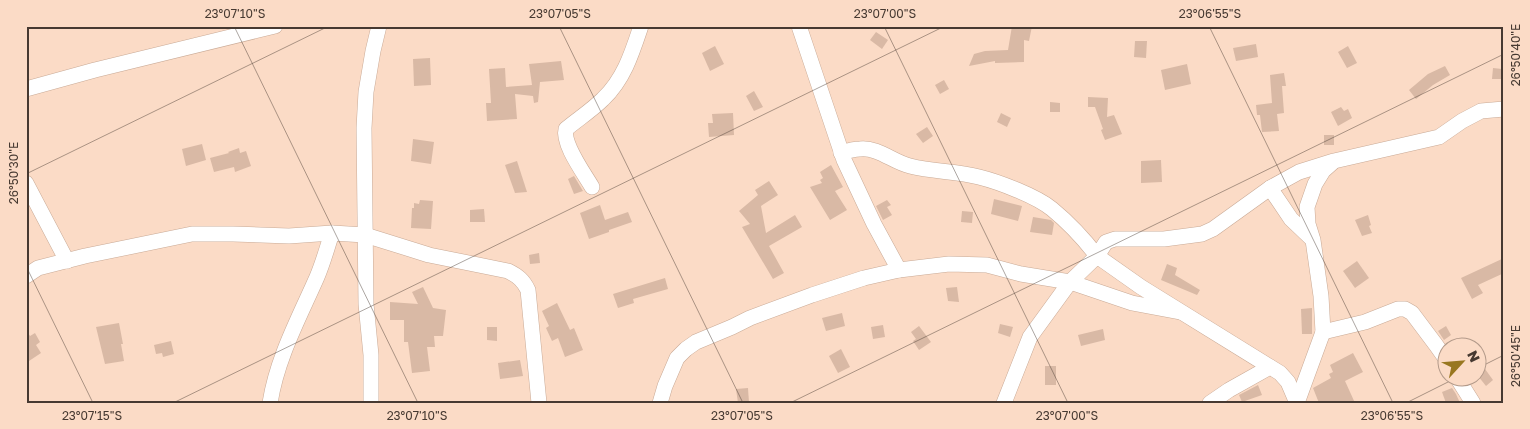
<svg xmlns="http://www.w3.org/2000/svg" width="1530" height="429" font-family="'Golos Text',sans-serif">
<rect width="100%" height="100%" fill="#fbdbc6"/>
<g fill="#d9b9a5">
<polygon points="1012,26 1032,26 1029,41 1024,40 1024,62 995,63 995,61 969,66 974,54 985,51 1008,50"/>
<polygon points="876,32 888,40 882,49 870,40"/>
<polygon points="1135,41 1147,41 1146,58 1134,57"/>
<polygon points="1256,44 1258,57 1236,61 1233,48"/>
<polygon points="715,46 724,64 710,71 702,53"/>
<polygon points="1348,46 1357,63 1347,68 1338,52"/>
<polygon points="430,58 431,85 414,86 413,59"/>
<polygon points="561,61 564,80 540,82 538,102 534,103 533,96 515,94 517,119 487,121 486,103 491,103 489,69 505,68 506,87 532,85 529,64"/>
<polygon points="1187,64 1191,84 1165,90 1161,70"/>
<polygon points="1445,66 1450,75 1433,85 1416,99 1409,90 1428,74"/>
<polygon points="1493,68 1502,69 1502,79 1492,79"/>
<polygon points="1284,73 1286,86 1282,86 1284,113 1277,114 1279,131 1262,132 1260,115 1257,115 1256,105 1272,103 1270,75"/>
<polygon points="944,80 949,89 940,94 935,85"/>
<polygon points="754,91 763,107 754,111 746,96"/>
<polygon points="1088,97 1108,98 1107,117 1114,115 1122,134 1105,140 1101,130 1103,129 1095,107 1088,107"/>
<polygon points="1050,102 1060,103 1060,112 1050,112"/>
<polygon points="1341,107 1344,111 1348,109 1352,118 1338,126 1331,112"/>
<polygon points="733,113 734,135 709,137 708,123 713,123 712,114"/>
<polygon points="1001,113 1011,118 1007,127 997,122"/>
<polygon points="927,127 933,136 923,143 916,134"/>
<rect x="1324" y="135" width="10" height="10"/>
<polygon points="413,139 434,142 431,164 411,161"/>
<polygon points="202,144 206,160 186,166 182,149"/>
<polygon points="239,148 240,153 246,151 251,166 235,172 234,167 214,172 210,158 229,153 228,152"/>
<polygon points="1161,160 1162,182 1141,183 1141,161"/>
<polygon points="517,161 527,192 515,193 505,165"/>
<polygon points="831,165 843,187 835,191 847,210 830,220 810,187 822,183 820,180 823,178 820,172"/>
<polygon points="574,176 583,191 574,194 568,179"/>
<polygon points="769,181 778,195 761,206 766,233 795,215 802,227 769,246 784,273 773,279 742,227 750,224 739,211 758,195 755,190"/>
<polygon points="994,199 1022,206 1018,221 991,214"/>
<polygon points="420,200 433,201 431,229 411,228 412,208 414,208 414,203 419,204"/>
<polygon points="887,200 891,205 887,207 892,215 883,220 876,206"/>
<polygon points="600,205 605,220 628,212 632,222 609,230 609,232 589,239 580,213"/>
<polygon points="484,209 485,222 470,222 470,210"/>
<polygon points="962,211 973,212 972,223 961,222"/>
<polygon points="1368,215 1371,225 1369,226 1372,233 1362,236 1355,220"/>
<polygon points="1033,217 1051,220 1054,223 1052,235 1030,232"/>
<polygon points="539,253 540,263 530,264 529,255"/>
<polygon points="1504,258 1504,273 1478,285 1483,293 1472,299 1461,278"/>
<polygon points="1357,261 1369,278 1355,288 1343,271"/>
<polygon points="1167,264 1177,268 1175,275 1200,290 1197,295 1161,280"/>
<polygon points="665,278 668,289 633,299 634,303 618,308 613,294"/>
<polygon points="423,287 433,308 446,310 443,336 434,336 435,347 427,347 430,371 412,373 408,342 404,342 404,320 390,320 390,302 418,304 412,292"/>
<polygon points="957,287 959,302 948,301 946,288"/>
<polygon points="557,303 570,330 574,328 583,350 565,357 558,338 552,341 546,328 549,326 542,311"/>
<polygon points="1312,308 1312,334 1302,334 1301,309"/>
<polygon points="842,313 845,326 826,331 822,318"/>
<polygon points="119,323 123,344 121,344 124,361 105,364 96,327"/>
<polygon points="1000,324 1013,327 1010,337 998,333"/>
<polygon points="883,325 885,337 873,339 871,327"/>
<polygon points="919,326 931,342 919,350 913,341 916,339 911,332"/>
<polygon points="1446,326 1451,335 1444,340 1438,331"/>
<polygon points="487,327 497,327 497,341 487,340"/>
<polygon points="1103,329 1105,340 1081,346 1078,335"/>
<polygon points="26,330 30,336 35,333 40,342 36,345 41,353 26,363"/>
<polygon points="171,341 174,354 163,357 162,353 156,354 154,345"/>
<polygon points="841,349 850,367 838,373 829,356"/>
<polygon points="1353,353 1363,372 1345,381 1355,403 1319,403 1313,388 1331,378 1329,374 1333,372 1330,365"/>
<polygon points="520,360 523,376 500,379 498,363"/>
<rect x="1045" y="366" width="11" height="19"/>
<polygon points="1485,369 1493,380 1486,386 1478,376"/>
<polygon points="1258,385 1262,395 1242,402 1239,395"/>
<polygon points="748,388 749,403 738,403 736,389"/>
<polygon points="1452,388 1456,394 1460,403 1446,403 1442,392"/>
</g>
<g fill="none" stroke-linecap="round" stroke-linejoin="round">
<g stroke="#c9aa96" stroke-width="16">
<g id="minor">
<polyline points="799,26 844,160 874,224 899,270"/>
<polyline points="26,89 95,70 275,26"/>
<path d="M841 153C847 151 854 149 860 149 878 147 893 162 910 166 933 172 957 171 979 177 999 182 1036 196 1052 209 1069 223 1084 239 1097 256L1106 242 1115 239H1164L1202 234 1213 229 1270 188 1299 172 1334 161 1439 137 1462 121 1481 111 1504 109"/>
<polyline points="26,183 67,261"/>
<path d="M592 187C584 173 562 144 566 129 578 119 592 110 603 99 624 79 632 53 641 26"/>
<polyline points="1270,188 1291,219 1312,239"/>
<path d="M26 276 38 268 85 256 192 234H233L289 236 332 233 365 235 429 255 508 271C518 276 523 280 528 290L539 403"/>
<polyline points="1323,332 1365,322 1398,309 1405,309 1412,313 1436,345 1448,362"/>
<polyline points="1456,376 1473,403"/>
<path d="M270 403C277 358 299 318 317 277 323 263 327 248 332 233"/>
<polyline points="371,403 371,355 366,304 364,128 366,92 373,51 379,26"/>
<polyline points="660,403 665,386 677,358 686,349 696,342 732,327 750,318 812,295 864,278 899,270 949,264 987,265 1021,274 1070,282 1132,303 1180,312"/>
<polyline points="1004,403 1030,337 1070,282 1097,256 1141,287 1280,373 1288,382 1297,403"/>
<polyline points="1210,403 1229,390 1270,367"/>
<polyline points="1297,403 1323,332 1321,296 1313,240 1308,224 1307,207 1315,184 1323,171 1332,163"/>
</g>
</g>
<use href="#minor" stroke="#fff" stroke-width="15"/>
</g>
<path fill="none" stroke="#463931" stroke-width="1" stroke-opacity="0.45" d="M234 26 418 403M559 26 743 403M884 26 1068 403M1209 26 1393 403M26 174 329 26M26 266 93 403M1478 368 1504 355M173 403 945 26M790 403 1504 54M1406 403 1460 376"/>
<rect width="1530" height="429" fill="none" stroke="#fbdbc6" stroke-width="55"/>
<g transform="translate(1462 362) rotate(64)"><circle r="24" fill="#fbdbc6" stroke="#b39a8a"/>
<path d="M0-4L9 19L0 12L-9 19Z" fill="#987720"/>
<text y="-8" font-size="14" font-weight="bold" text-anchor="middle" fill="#463931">N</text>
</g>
<rect x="28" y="28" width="1474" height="374" fill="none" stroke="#463931" stroke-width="2"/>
<g font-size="12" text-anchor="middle" fill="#463931">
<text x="235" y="18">23°07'10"S</text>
<text x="560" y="18">23°07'05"S</text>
<text x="885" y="18">23°07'00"S</text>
<text x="1210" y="18">23°06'55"S</text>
<text transform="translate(1516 55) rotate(-90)" y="4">26°50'40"E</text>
<text transform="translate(14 173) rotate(-90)" y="4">26°50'30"E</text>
<text transform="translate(1516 356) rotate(-90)" y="4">26°50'45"E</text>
<text x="92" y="420">23°07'15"S</text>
<text x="417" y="420">23°07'10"S</text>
<text x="742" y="420">23°07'05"S</text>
<text x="1067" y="420">23°07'00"S</text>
<text x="1392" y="420">23°06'55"S</text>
</g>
</svg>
